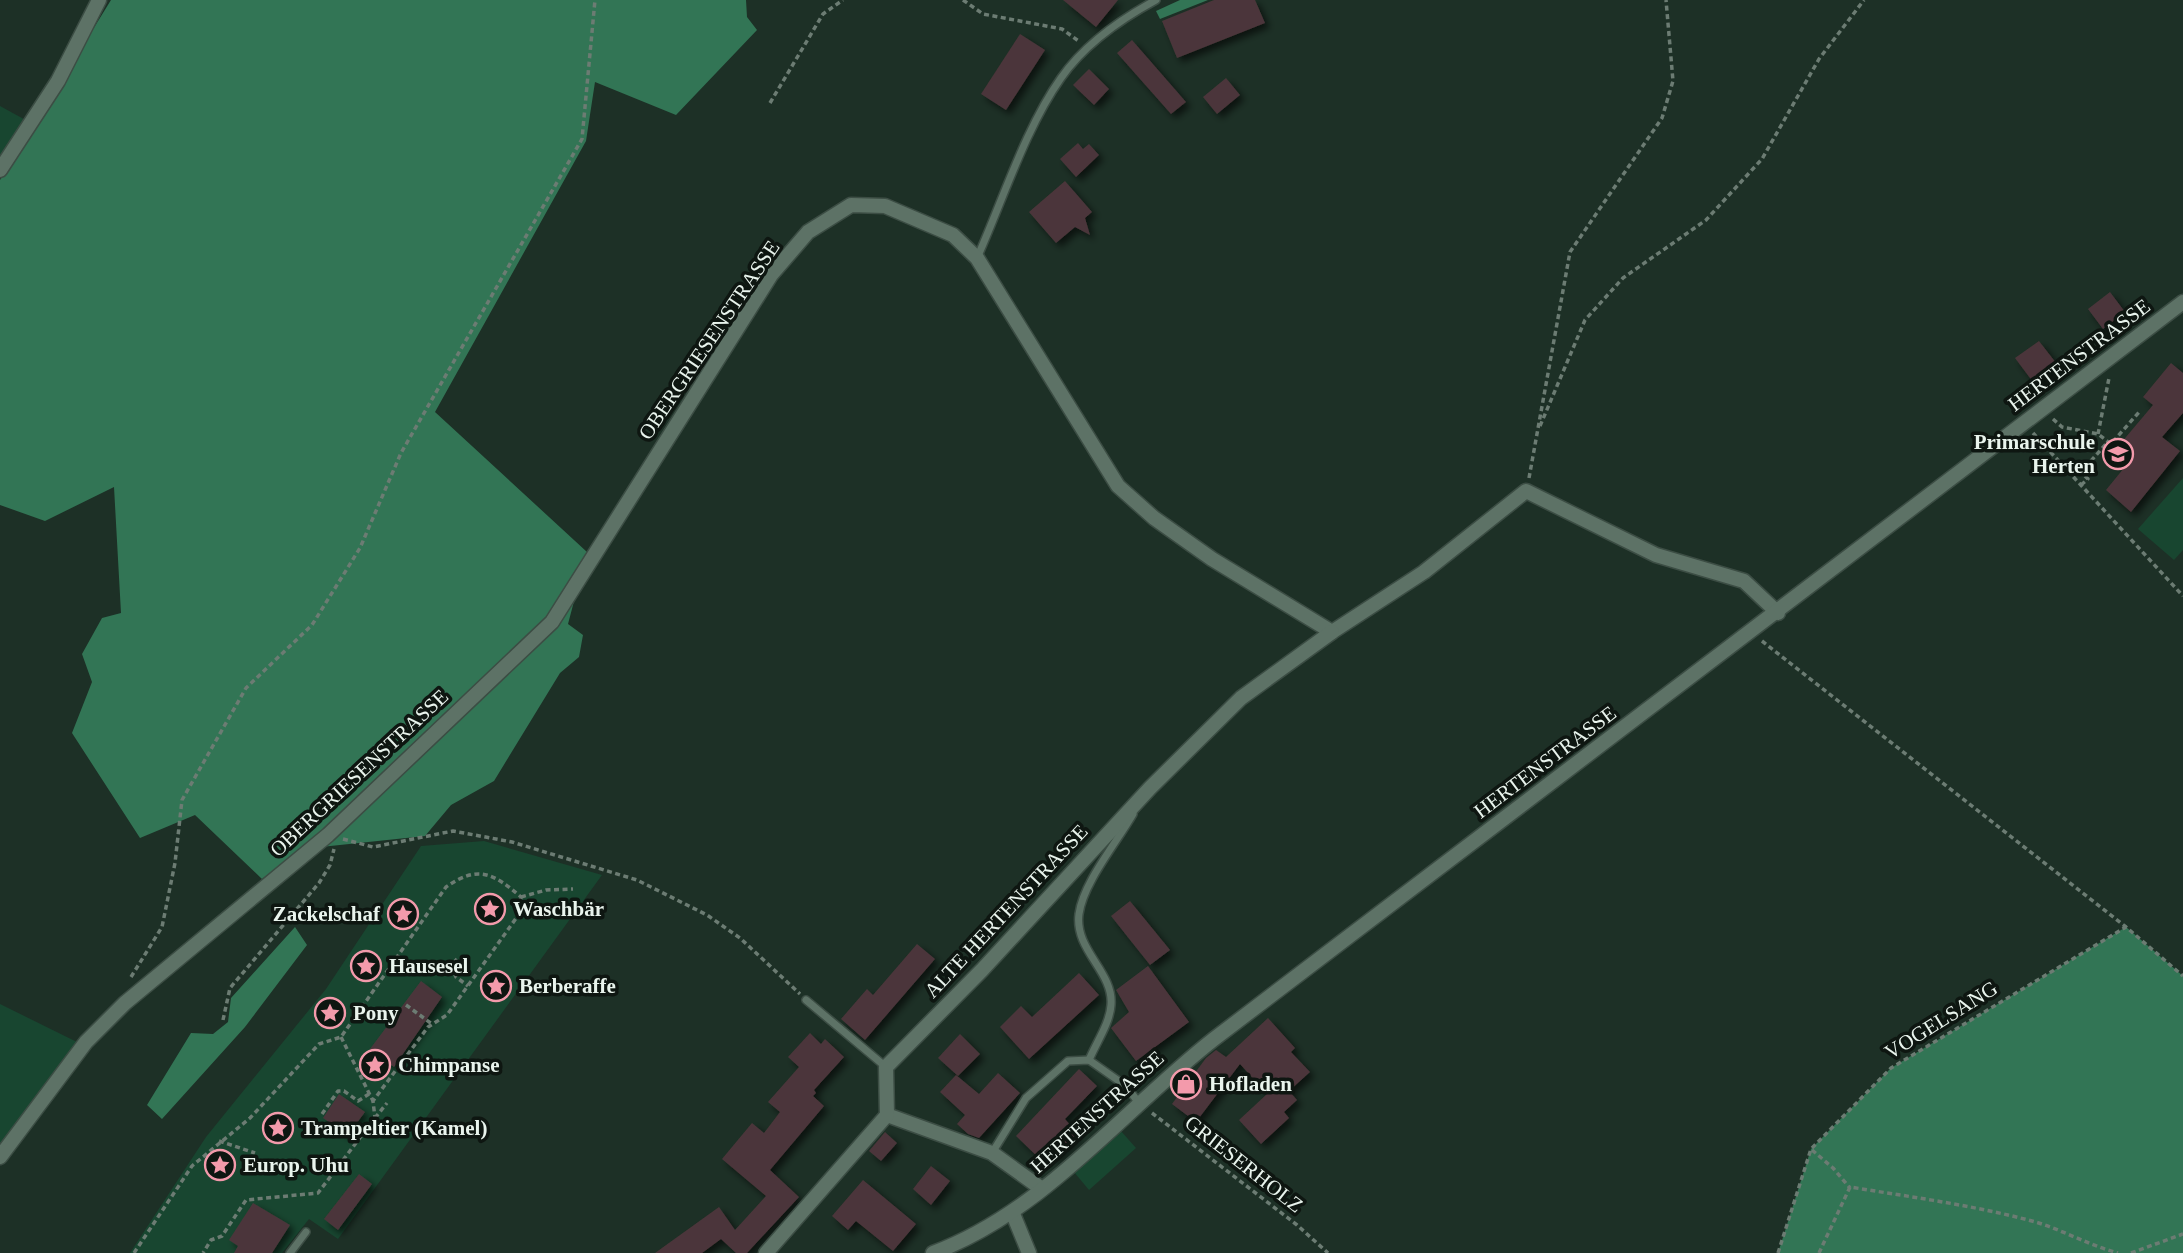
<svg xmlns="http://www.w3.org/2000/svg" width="2183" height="1253" font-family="'Times New Roman',serif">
<defs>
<filter id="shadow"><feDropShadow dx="4.5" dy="4.5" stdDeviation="3.5" flood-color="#0009"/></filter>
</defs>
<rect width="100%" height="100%" fill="#1d3026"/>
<g fill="#184630">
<polygon points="0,106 31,123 0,168"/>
<polygon points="2183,478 2183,550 2174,560 2138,529"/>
<polygon points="484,841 602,875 338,1239 309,1219 282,1253 130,1253 206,1137 326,989 421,846"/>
<polygon points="0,1004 77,1042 0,1145"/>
<polygon points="1120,1130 1136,1148 1089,1190 1074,1172"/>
</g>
<g fill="#327555">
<polygon points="111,0 746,0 747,17 757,30 676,115 595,82 586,141 435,412 587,552 568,624 583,635 579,657 560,673 494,781 451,805 425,836 302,849 262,879 195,815 140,838 72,733 92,682 82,654 102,618 121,613 114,487 45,521 0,505 0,180"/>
<polygon points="1180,0 1208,0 1160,19 1156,11"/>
<polygon points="295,927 307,945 245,1027 162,1119 147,1105 191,1033 213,1034 228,1022 231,998"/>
<polygon points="2126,927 2183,976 2183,1253 1778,1253 1811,1149 1891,1068"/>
</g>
<g fill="#4b363a" filter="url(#shadow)">
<polygon points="1063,0 1118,0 1096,27"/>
<polygon points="1214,0 1255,0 1265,23 1177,58 1162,21"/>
<polygon points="1020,34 1045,50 1006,110 981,94"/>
<polygon points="1132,40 1186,102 1171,114 1117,53"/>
<polygon points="1089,69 1109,89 1094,105 1073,85"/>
<polygon points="1226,78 1240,95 1217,114 1203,97"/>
<polygon points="1078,143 1083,149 1089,144 1099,155 1076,177 1060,159"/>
<polygon points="1065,181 1092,212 1085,218 1090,235 1075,227 1056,243 1029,212"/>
<polygon points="2110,292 2125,312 2103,329 2088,309"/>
<polygon points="2039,341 2060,368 2036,386 2015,358"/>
<polygon points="2171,363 2183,373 2183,413 2162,437 2180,451 2131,512 2106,490 2124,468 2110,456 2153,405 2143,397"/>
<polygon points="1130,901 1170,950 1150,965 1111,916"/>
<polygon points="917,944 935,959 865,1040 841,1019 867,989 873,995"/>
<polygon points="1148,966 1189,1022 1136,1061 1111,1028 1129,1012 1116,990"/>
<polygon points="1079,973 1099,995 1029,1059 1000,1027 1021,1006 1032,1017"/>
<polygon points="421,981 442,997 394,1067 370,1049"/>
<polygon points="1268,1018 1295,1048 1291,1052 1310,1072 1289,1091 1297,1100 1284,1112 1289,1118 1261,1144 1239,1120 1267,1094 1240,1064 1196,1122 1172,1104 1206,1058 1216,1050 1226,1057"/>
<polygon points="810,1033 821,1044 825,1039 844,1057 814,1090 816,1093 813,1096 824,1106 770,1170 799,1197 747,1253 736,1253 721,1239 702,1253 655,1253 719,1207 735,1230 766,1196 722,1159 752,1123 764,1133 780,1112 768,1102 799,1067 788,1057"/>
<polygon points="960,1034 980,1054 958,1076 938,1058"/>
<polygon points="1079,1069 1097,1086 1065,1119 1077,1133 1073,1139 1054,1159 1049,1154 1042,1161 1016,1136"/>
<polygon points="998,1073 1020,1093 979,1138 968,1134 957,1124 965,1115 940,1092 956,1075 979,1094"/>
<polygon points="339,1094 365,1112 348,1135 323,1118"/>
<polygon points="885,1132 897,1143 881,1161 869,1151"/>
<polygon points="931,1166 950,1181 931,1205 913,1189"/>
<polygon points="359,1174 372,1184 338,1230 324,1219"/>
<polygon points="863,1180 916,1224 893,1251 856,1221 848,1230 832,1216"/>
<polygon points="253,1203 290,1225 272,1253 234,1253 238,1246 229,1240"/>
</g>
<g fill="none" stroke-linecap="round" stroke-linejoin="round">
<g stroke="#3c4d44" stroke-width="10">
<g id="lane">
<path d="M977 258C1003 200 1025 129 1061 78 1084 45 1121 19 1156 0"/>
<polyline points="806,1000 886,1067"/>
<path d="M1089 1060C1096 1043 1110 1023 1111 1005 1114 972 1074 950 1079 914 1083 883 1117 842 1133 814"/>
<polyline points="992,1153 1026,1098 1068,1061 1089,1060 1126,1086 1139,1103"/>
<polyline points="290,1253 306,1232"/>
</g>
</g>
<g stroke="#3c4d44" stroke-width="17">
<g id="street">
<polyline points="0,170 58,81 99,0"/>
<polyline points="887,1115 992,1153 1042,1189"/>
<polyline points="0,1157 86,1042 125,1003 328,835 552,622 771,275 808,232 851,205 885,206 953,235 977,258 1118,486 1154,518 1212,559 1332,632 1424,572 1526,491 1656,555 1744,581 1778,613"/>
<polyline points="1013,1214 1029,1253"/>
<polyline points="766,1253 887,1115 886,1067 982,970 1150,788 1241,698 1332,632"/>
<path d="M933 1253C1045 1211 1122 1111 1214 1039L2183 302"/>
</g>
</g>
<g stroke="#6c7c73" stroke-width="3.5" stroke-dasharray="5 3.5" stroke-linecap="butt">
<polyline points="963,0 983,14 1062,29 1080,42"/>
<polyline points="770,103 823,14 843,0"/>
<polyline points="2053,419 2062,427 2098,434 2111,444 2140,411"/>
<polyline points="1540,426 1585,320 1623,278 1706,220 1762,159 1819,59 1864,0"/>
<polyline points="2033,433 2183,596"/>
<polyline points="2098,434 2109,378"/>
<polyline points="1529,478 1570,252 1662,118 1673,81 1666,0"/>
<polyline points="2081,485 2088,479 2081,472 2107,443"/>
<polyline points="1762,641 2126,927 2183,976"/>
<polyline points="343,839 373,847 453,831 512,842 637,880 707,915 740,938 800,994"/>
<polyline points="521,897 546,890 573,889"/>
<polyline points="457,959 451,966 456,977 468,986"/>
<polyline points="131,977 162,927 175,863 182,800 246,688 312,625 360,548 401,453 582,139 595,0"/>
<polyline points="406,1005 432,1024"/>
<polyline points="223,1020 230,988 319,883 330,865 334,849"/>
<polyline points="341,1037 373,1101"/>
<polyline points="1152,1113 1297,1225 1328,1253"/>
<polyline points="322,1114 338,1091 344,1091 358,1101 369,1094"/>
<polyline points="375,1118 387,1103"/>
<polyline points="219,1141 255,1153"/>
<polyline points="1812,1150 1833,1168 1850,1188"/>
<path d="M134 1253 192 1166 250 1118 319 1044 341 1037 446 887C479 864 494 874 521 897L517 917 447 1015 428 1027 373 1101 375 1118 318 1193 246 1200 222 1236 211 1240 203 1253"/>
<polyline points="1778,1253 1811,1149 1891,1068 2126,927"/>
<path d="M1819 1253 1850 1187C1911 1197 1972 1205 2032 1221 2061 1229 2088 1245 2118 1253"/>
<polyline points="2131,1253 2183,1234"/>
</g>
<use href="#lane" stroke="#5d7266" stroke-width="7"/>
<use href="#street" stroke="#5d7266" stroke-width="14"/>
</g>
<defs>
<g id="school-ring" transform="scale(1.575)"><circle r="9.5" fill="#0e1611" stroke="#f39aab" stroke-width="1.5"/><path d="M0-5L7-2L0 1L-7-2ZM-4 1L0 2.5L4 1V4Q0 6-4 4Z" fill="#f39aab"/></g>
<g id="sight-ring" transform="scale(1.575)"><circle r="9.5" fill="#0e1611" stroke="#f39aab" stroke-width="1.5"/><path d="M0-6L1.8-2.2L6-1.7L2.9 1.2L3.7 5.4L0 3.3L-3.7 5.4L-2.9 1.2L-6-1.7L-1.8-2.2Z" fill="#f39aab"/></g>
<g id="shop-ring" transform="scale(1.575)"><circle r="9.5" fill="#0e1611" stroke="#f39aab" stroke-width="1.5"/><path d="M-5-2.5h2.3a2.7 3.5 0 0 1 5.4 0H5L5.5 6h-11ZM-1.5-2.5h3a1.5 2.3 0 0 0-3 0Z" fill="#f39aab"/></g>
</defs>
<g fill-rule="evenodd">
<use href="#school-ring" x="2118" y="454"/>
<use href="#sight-ring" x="490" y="909"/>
<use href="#sight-ring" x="403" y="914"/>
<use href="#sight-ring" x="366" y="966"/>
<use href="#sight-ring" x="496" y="986"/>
<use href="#sight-ring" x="330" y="1013"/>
<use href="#sight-ring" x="375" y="1065"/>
<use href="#shop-ring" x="1186" y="1084"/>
<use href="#sight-ring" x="278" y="1128"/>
<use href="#sight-ring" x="220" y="1165"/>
</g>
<g text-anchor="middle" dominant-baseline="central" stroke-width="7" stroke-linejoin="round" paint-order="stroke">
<g font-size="21" fill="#e9f4ed" stroke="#0e1611">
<text transform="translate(709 340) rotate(-56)">OBERGRIESENSTRASSE</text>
<text transform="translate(2079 355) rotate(-37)">HERTENSTRASSE</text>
<text transform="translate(1545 762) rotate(-37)">HERTENSTRASSE</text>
<text transform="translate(359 773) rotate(-43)">OBERGRIESENSTRASSE</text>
<text transform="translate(1006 911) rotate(-47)">ALTE HERTENSTRASSE</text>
<text transform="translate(1941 1020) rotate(-32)">VOGELSANG</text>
<text transform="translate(1097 1112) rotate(-42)">HERTENSTRASSE</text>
<text transform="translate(1244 1164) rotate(38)">GRIESERHOLZ</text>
</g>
<g font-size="21" font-weight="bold" fill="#e9f4ed" stroke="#0e1611" text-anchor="start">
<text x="2095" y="442" text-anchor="end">Primarschule<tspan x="2095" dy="24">Herten</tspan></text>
<text x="513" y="909">Waschbär</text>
<text x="380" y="914" text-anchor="end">Zackelschaf</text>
<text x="389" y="966">Hausesel</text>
<text x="519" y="986">Berberaffe</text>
<text x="353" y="1013">Pony</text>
<text x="398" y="1065">Chimpanse</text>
<text x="1209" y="1084">Hofladen</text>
<text x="301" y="1128">Trampeltier (Kamel)</text>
<text x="243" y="1165">Europ. Uhu</text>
</g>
</g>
</svg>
